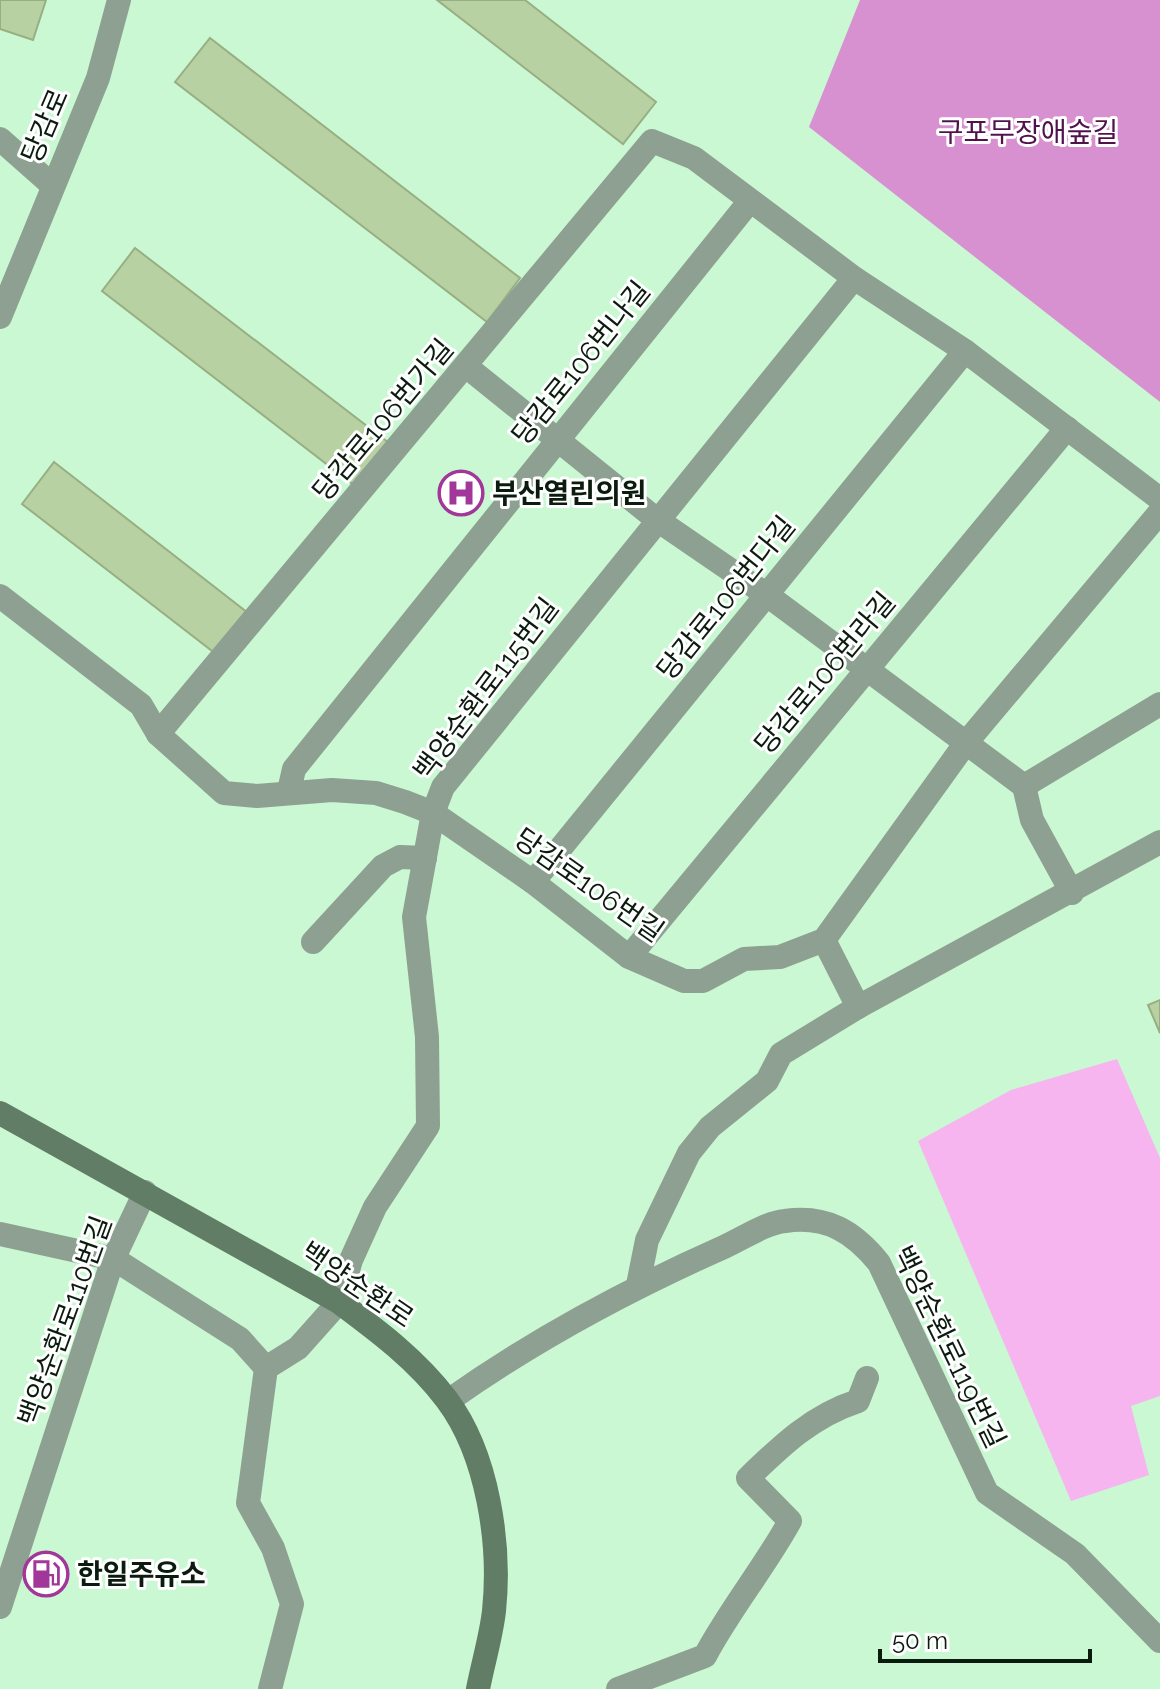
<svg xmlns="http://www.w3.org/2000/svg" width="1160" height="1689" font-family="Raleway,'Noto Sans KR',sans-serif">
<rect width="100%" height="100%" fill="#caf8d3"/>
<polygon fill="#f7b5f0" points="1117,1059 1160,1158 1160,1396 1131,1406 1149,1475 1071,1501 918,1141 1011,1090"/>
<polygon fill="#d891d0" points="860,0 1160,0 1160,402 809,127"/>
<g fill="#b8d1a2" stroke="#97af82" stroke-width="2">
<polygon points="0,0 46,0 33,40 0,29"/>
<polygon points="437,0 525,0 656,102 623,144"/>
<polygon points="210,38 520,278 487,322 175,82"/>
<polygon points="135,248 389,443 355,486 102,291"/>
<polygon points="54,462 248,613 216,654 22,504"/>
<polygon points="1160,1000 1160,1033 1148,1005"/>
</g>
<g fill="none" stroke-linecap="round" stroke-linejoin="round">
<g stroke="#8ea091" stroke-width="24">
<polyline points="0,139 52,185"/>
<polyline points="0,317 98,78 119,0"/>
<polyline points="467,367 656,519 767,595 1024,786"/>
<polyline points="0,596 141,705 158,734 224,793 257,796 332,790 376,793 405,802 433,813 533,882 629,957 684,981 703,981 744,959 780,957 824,940 965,744 1160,512"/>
<polyline points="158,734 652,141 694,158 854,278 965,351 1160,499"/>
<polyline points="289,791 294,769 749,202"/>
<polyline points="533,882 965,351"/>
<polyline points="1072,893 1032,820 1024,786 1160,704"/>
<polyline points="824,940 858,1007"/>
<polyline points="313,942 383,866 400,857 425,858"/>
<polyline points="629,957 1067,428"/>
<polyline points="0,1234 114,1259 240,1339 266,1368"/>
<polyline points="638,1285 647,1240 689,1153 710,1127 767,1081 781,1054 858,1007 1160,842"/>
<path d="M448 1401C534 1340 627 1290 724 1247 742 1239 765 1223 785 1221 827 1215 854 1232 879 1263L987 1493 1075 1554 1160 1641"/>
<polyline points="0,1607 112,1262 145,1192"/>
<polyline points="270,1689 292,1604 273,1548 248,1503 266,1368 298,1348 339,1302 351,1260 375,1207 428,1126 427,1037 414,917 433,813 443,787 854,278"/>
<path d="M618 1689 705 1656C730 1609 764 1568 790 1521L748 1478C782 1445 812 1416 858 1401L867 1378"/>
</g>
<path stroke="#617d66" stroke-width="24" d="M0 1113 339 1302C378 1331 417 1360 447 1400 488 1455 501 1544 494 1611 491 1637 483 1663 478 1689"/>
</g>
<defs>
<g id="hospital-ring" transform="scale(2.3)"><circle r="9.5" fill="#fff" stroke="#a03799" stroke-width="1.5"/><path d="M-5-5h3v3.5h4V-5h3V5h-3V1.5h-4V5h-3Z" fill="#a03799"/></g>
<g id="fuel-ring" transform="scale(2.3)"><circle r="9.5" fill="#fff" stroke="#a03799" stroke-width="1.5"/><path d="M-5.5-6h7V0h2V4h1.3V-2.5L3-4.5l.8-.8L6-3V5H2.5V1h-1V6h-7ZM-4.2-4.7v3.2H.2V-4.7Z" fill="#a03799"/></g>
</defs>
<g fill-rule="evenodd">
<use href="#hospital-ring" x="461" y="493"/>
<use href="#fuel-ring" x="46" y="1574"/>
</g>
<g text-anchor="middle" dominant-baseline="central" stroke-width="6" stroke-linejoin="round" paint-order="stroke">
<g font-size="28" fill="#0b1c0f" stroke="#fff">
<text transform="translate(45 126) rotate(-67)">당감로</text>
<text transform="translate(581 363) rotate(-51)">당감로106번나길</text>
<text transform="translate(383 420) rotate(-50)">당감로106번가길</text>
<text transform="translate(726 598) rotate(-51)">당감로106번다길</text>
<text transform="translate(825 673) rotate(-50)">당감로106번라길</text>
<text transform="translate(486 689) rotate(-53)">백양순환로115번길</text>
<text transform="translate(589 885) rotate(35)">당감로106번길</text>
<text transform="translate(357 1285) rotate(34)">백양순환로</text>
<text transform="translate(65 1321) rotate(-70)">백양순환로110번길</text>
<text transform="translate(949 1347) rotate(64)">백양순환로119번길</text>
</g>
<g font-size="28" fill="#50124d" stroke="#fff">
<text x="1028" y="132">구포무장애숲길</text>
</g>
<g font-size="28" font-weight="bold" fill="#0b1c0f" stroke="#fff" text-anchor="start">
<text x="492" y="493">부산열린의원</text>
<text x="77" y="1574">한일주유소</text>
</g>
</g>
<path d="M880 1649v12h210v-12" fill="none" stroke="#0b1c0f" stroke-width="4"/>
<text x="892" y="1649" font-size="24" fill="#0b1c0f" stroke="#ffffff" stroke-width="6" paint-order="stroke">50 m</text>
</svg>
